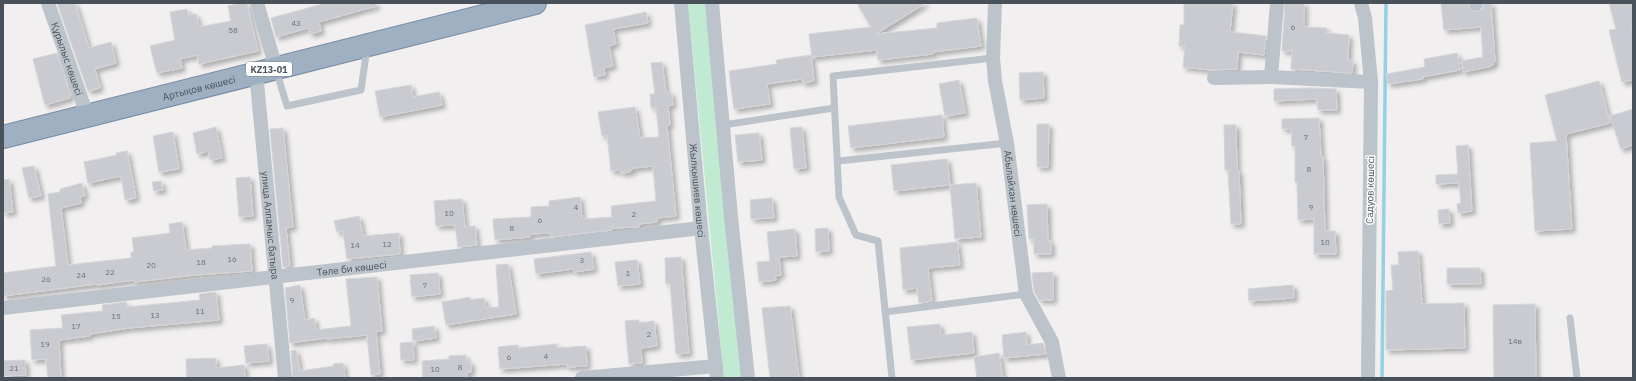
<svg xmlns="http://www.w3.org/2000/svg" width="1636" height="381" font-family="'IBM Plex Sans',sans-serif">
<defs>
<filter id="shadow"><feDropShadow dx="3.5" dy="3.5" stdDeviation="2" flood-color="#0004"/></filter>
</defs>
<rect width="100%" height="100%" fill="#f1efef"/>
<polygon fill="#c1ead2" points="688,3 706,3 742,378 724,378"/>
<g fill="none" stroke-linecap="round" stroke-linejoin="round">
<polyline stroke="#93d1e3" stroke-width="3.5" points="1382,378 1386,3"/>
</g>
<g fill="#c9cbd1" stroke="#d3d5d9" filter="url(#shadow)">
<polygon points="57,3 75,3 89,48 111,42 116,63 95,69 100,88 88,91"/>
<polygon points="240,3 247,3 258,51 199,64 197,55 180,59 182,68 157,73 150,46 175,40 170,12 187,9 188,15 196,14 199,27 231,21 228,6"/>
<polygon points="326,3 376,3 376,6 319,22 321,31 310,34 308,28 276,37 271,18"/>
<polygon points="857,3 926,3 876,34 937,28 937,23 977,18 981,46 933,52 933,54 878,60 877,50 812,57 809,34 871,27"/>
<polygon points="1184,3 1233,3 1230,32 1266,36 1264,55 1238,52 1237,69 1211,70 1183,67 1185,46 1179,46 1180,25 1184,25"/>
<polygon points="1285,3 1304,3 1304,27 1327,28 1326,33 1349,35 1348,60 1353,61 1352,73 1291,69 1292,51 1282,51"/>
<polygon points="1441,3 1468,3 1469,9 1476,12 1483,9 1484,3 1491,3 1495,61 1492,66 1463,72 1461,61 1483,57 1481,27 1444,30"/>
<polygon points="1609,3 1633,3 1633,24 1630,24 1633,35 1633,80 1622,82 1609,30 1616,29"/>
<polygon points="646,12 648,23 613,29 616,44 609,46 613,66 604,68 605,75 594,77 585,25"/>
<polygon points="57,53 71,96 70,96 70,98 45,105 33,59"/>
<polygon points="1457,53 1460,70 1422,77 1423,79 1388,84 1386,74 1425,67 1424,59"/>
<polygon points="811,55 814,81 803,83 802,79 767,84 770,104 734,109 729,71 777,64 776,60"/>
<polygon points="662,62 666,93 671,92 673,105 668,106 670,125 667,126 676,216 657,218 657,222 639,224 639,227 612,228 612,230 551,237 551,233 530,234 530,237 495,240 493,219 531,217 531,207 549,206 549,201 580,197 582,219 612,217 611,206 656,201 653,166 634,168 630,172 622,173 618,170 611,171 607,135 602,136 598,112 635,107 640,138 659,137 656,107 651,108 650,94 655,94 651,63"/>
<polygon points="1043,72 1044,98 1020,100 1019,73"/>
<polygon points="959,80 965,113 945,116 939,84"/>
<polygon points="1599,81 1610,123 1566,134 1572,229 1535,231 1530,143 1557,141 1545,95"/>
<polygon points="411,85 413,97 439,92 442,105 380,117 375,91"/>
<polygon points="1311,88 1336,89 1337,110 1318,110 1317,99 1274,101 1274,89"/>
<polygon points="1633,109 1633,145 1621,149 1610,116"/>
<polygon points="942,115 944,137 851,148 848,126"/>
<polygon points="1319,118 1321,157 1323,157 1325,231 1335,231 1336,254 1314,254 1314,219 1298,220 1297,182 1295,182 1295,146 1292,146 1291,129 1282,129 1282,119"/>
<polygon points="1037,124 1049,124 1048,167 1037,167"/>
<polygon points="1224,125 1236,125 1237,171 1239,171 1241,224 1231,224 1228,170 1225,170"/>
<polygon points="216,127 222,158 210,160 209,151 197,154 193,133"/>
<polygon points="802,127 806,168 794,169 790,128"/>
<polygon points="283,128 293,227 286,228 290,266 283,267 270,129"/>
<polygon points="173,132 179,169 159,172 153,136"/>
<polygon points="759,133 762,160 738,162 735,135"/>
<polygon points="1468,145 1472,211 1458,213 1457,204 1461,203 1459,183 1436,184 1436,175 1458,174 1456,146"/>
<polygon points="127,151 136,198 125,200 121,176 88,183 84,162 117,155 116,153"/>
<polygon points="947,159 950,185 894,191 891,165"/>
<polygon points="34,166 41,196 29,198 22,168"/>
<polygon points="250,177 253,216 239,217 236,178"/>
<polygon points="9,179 13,212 3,213 3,180"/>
<polygon points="161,181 163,190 154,191 152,182"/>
<polygon points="82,183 85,196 80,197 81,203 61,208 68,265 131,258 131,252 134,252 132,238 170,233 169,224 182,222 186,250 212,248 212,246 250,244 252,271 195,275 134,282 134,280 97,285 97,284 3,296 3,273 56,266 48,194 60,192 60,189"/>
<polygon points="976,183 981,237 955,239 950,185"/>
<polygon points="772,198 774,218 751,219 750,200"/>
<polygon points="462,199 465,227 475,226 477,245 458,247 455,225 436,226 434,201"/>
<polygon points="1047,204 1048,241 1051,241 1051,254 1034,254 1034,239 1029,239 1027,205"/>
<polygon points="1449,209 1450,223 1439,224 1438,210"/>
<polygon points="359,216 363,236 399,233 400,254 347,259 343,231 337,232 334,221"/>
<polygon points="828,228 829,251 816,252 815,229"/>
<polygon points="795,229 797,256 779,257 781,275 775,276 776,280 759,282 757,262 770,261 767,232"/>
<polygon points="957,242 960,265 928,268 932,301 919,303 917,288 903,290 900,248"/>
<polygon points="1418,251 1422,304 1464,303 1465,348 1386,350 1386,291 1393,290 1391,265 1399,265 1398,252"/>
<polygon points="591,252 594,269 574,272 573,269 536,274 534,259"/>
<polygon points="681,257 689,353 676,354 670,284 666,284 665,258"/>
<polygon points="637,260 640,284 618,286 615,262"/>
<polygon points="508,264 516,314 446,325 442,302 470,297 470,300 484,298 486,308 499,307 496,265"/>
<polygon points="1447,268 1480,268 1481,284 1447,284"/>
<polygon points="1053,272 1053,300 1039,300 1034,291 1032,273"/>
<polygon points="438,273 440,294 412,297 410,275"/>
<polygon points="377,277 382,331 376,331 380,374 371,375 367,335 327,339 327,338 290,343 285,288 300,285 305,320 314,318 316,330 351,326 346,279"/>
<polygon points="1293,285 1294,298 1249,301 1248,289"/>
<polygon points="216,292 219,320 129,328 90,334 90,336 59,340 61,378 48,378 46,359 32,360 30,330 63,328 61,315 103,311 102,305 126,302 127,307 200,300 199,294"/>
<polygon points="1535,304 1536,378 1494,378 1493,305"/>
<polygon points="790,306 799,378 770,378 762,308"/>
<polygon points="638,320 639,323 654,321 657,346 641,348 642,363 629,364 625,321"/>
<polygon points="940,324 941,335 972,332 974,353 911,360 907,327"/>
<polygon points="434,326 436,338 413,341 412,329"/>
<polygon points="1026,332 1027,345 1043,343 1046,354 1004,358 1002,335"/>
<polygon points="413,342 414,360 401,360 400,343"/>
<polygon points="267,344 269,361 246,363 244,346"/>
<polygon points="557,344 557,348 586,346 587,366 567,367 567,364 500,369 498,347 518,345 518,348"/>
<polygon points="296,350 300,371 334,366 333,364 343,363 345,378 293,378 291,351"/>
<polygon points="999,353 1003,378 977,378 974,357"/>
<polygon points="466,355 466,362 471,362 471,372 467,372 467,378 423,378 422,361 449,359 449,356"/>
<polygon points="216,358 216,368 244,365 245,378 187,378 186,359"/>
<polygon points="25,360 26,375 3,376 3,361"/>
</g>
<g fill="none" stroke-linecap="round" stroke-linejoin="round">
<g stroke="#778ca4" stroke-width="24">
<g id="trunk">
<path id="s6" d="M3 137 535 3"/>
</g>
</g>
<g stroke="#bcc3ca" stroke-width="7">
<polyline points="276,70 287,106 361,90 367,48"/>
<polyline points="723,125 834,108"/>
<polyline points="838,161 1007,143"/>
<polyline points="885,312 1026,294"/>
<polyline points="1570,318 1577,378"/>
<polyline points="892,378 878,241 856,235 839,197 833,76 993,58"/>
</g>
<g stroke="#bcc3ca" stroke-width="14">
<path id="s1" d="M48 3 87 115"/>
<polyline points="257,3 276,68"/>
<path id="s2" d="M681 3 701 228 717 378"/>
<polyline points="712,3 731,217 748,378"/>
<path id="s3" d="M995 3 993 58 995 81 1007 143 1026 294 1052 342 1059 378"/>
<polyline points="1361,3 1365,18 1371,82 1368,378"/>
<polyline points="1476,3 1476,4"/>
<path id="s4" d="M256 72 285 378"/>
<polyline points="1271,77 1277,3"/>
<polyline points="1214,78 1271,77 1371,82"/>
<path id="s5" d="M3 308 701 228"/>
<polyline points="582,378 716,366"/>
</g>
<use href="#trunk" stroke="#9eb0c2" stroke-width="22"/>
</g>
<g text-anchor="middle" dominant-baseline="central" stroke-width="3" stroke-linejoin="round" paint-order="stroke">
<g font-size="8" fill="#697078">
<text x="296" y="23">43</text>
<text x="1293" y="27">6</text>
<text x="233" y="30">58</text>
<text x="1306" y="137">7</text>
<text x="1309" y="169">8</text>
<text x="576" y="207">4</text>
<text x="1311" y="207">9</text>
<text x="449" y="213">10</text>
<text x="634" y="214">2</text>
<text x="540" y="220">6</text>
<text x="512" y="228">8</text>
<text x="1325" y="242">10</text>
<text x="387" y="244">12</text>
<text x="355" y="245">14</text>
<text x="232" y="259">16</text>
<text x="582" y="260">3</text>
<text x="201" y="262">18</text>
<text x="151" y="265">20</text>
<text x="110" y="272">22</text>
<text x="628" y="273">1</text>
<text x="81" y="275">24</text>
<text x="46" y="279">26</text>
<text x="425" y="285">7</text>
<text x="292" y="300">9</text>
<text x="200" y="311">11</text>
<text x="155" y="315">13</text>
<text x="116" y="316">15</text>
<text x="76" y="326">17</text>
<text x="649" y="334">2</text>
<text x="1515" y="341">14в</text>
<text x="45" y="344">19</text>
<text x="546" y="356">4</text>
<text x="509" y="357">6</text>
<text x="460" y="367">8</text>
<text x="14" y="368">21</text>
<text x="435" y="369">10</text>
</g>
<rect fill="#fff" stroke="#80868c" stroke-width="1" x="246" y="62" width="46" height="14" rx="3"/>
<g font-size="9" font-weight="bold" fill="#49525a">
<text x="269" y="69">KZ13-01</text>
</g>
<g font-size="10" fill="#49525a" stroke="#fff">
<text stroke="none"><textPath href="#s1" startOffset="59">Құрылыс көшесі</textPath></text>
<text stroke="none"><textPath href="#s6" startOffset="202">Артықов көшесі</textPath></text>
<text transform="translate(1370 190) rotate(-89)">Садуов көшесі</text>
<text stroke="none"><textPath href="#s2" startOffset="188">Жылқышиев көшесі</textPath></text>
<text stroke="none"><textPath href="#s3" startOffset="192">Абылайхан көшесі</textPath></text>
<text stroke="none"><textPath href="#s4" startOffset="154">улица Алпамыс батыра</textPath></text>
<text stroke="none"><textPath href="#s5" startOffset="351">Төле би көшесі</textPath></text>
</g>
</g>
<rect width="1636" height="381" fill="none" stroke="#49525a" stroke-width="8"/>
</svg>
